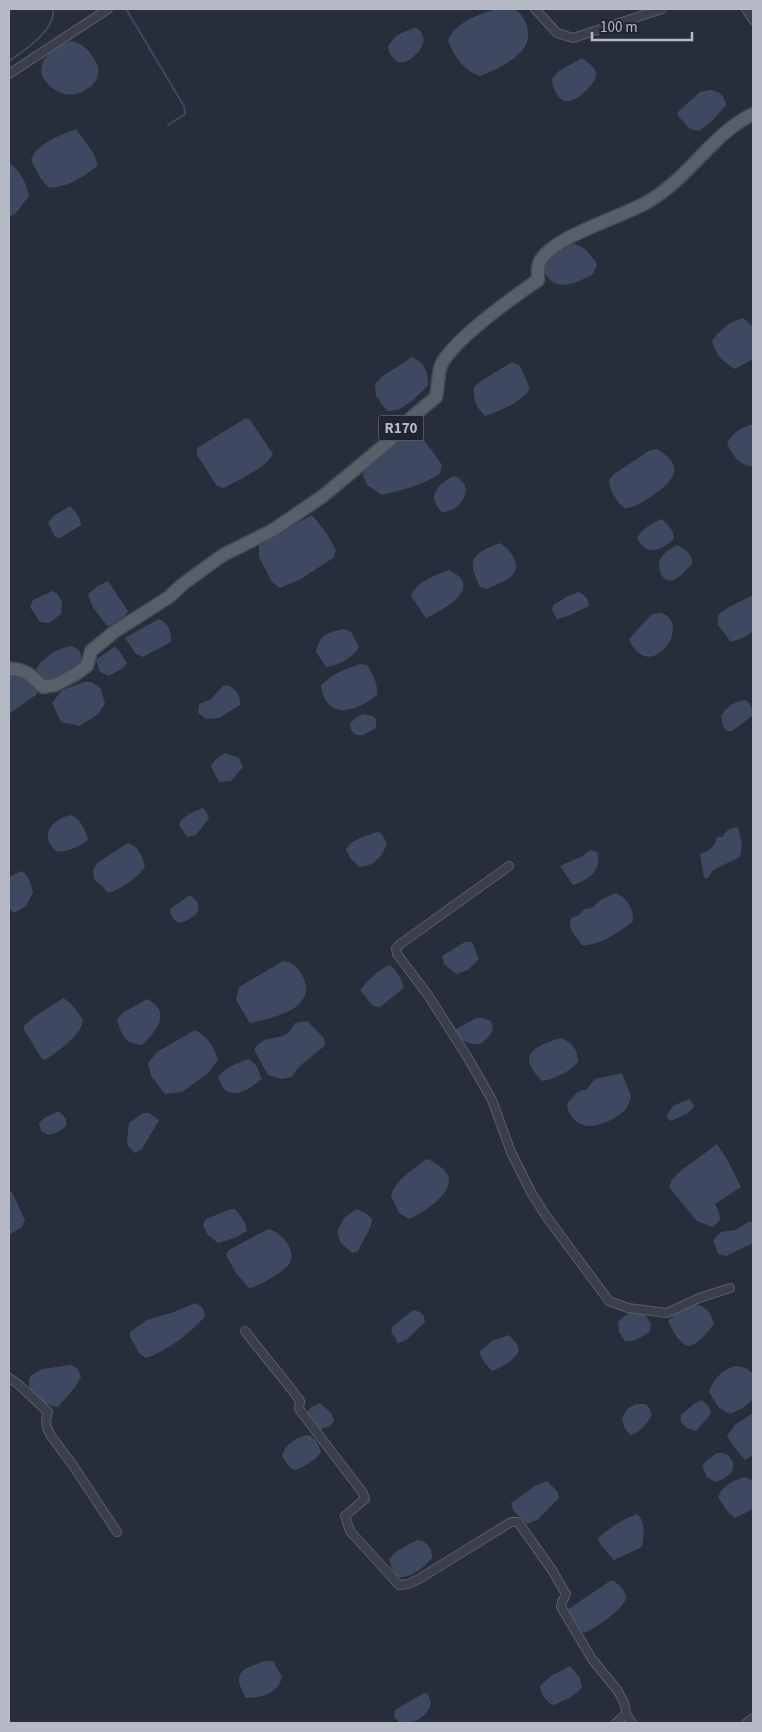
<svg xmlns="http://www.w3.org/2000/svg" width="762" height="1732" font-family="'Source Sans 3',sans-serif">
<rect width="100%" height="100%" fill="#272d3a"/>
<g fill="#3e4961">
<path d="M496 9C501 9 507 8 512 9 524 11 531 31 527 42 526 45 523 50 521 52 511 63 494 70 480 76 464 71 453 55 448 40 457 21 478 15 496 9Z"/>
<path d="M414 28H417C429 38 423 49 412 58 411 58 406 62 405 62 403 63 400 62 397 62L390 54 388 46 397 35Z"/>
<path d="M72 41C82 44 87 48 93 57 96 62 100 68 98 75 96 87 77 97 65 94 58 93 50 87 46 82 31 63 55 46 72 41Z"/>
<path d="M582 58C587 62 595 66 596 73 598 82 578 100 570 101 559 104 552 88 552 79L559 71Z"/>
<path d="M709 90C718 90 725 95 726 105L713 120 699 131 690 129 678 116V112L700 92Z"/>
<path d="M76 129 94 154 98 165C84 177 68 187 49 188L41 179 31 160C37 143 61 135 76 129Z"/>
<path d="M9 162C20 172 26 181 29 196L16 213 9 217Z"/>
<path d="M574 244C585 246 590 255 597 264L593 274C582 280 562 291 550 280 547 277 545 272 543 269L545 259 557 250Z"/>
<path d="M743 318 753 327V359L735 369C723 362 716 355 712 341 720 329 729 322 743 318Z"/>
<path d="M412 357C425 364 428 371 428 385 418 396 403 412 387 411L376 396 375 384 383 376Z"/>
<path d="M512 362 520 366 530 388C522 402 500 411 485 416 476 407 473 400 474 387L481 381Z"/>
<path d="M246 418 250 420 273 454C266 468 238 480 224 488L217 486 197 455V448Z"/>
<path d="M753 424V466C740 467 730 453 727 442 736 431 740 428 753 424Z"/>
<path d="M408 430H417L442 465 440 474C422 485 403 490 382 495L367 485 363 476 364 466Z"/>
<path d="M657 449C686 467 675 480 652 496 644 501 634 509 624 508 616 500 610 492 609 480L613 475 650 450Z"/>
<path d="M454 476C478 485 461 512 442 512 425 496 438 484 454 476Z"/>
<path d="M70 506C75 511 81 518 81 525L60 538 55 537 48 522 55 515Z"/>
<polygon points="312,515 327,534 336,550 333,558 301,579 280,588 272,582 259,557 259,545 268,538"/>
<path d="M662 519C668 525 674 530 674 539 660 551 648 557 637 538 643 528 652 523 662 519Z"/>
<path d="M500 543C509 549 523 564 512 576 506 582 494 585 487 589L480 587C466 559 472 554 500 543Z"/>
<path d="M677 545C685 549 694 555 692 564 687 569 680 578 673 580 661 583 656 566 661 558 665 551 671 549 677 545Z"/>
<path d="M449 570C485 588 445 609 426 618L411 596C417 581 436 575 449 570Z"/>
<path d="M108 581 128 611C123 620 116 624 107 626L92 606 88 594 98 586Z"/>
<polygon points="52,591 58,594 62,603 61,614 49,623 40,622 30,607 33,600"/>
<path d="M579 592C586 596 588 599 589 606L568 616 557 619 552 610 553 605 568 596Z"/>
<polygon points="753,595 753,631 745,637 731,642 718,625 718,615 729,607"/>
<path d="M661 613C694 623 650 687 629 639L652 614Z"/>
<path d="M159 619C169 624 171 631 171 642L143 657 136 654 125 638Z"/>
<path d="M344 629 351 632 359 647C354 657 337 666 326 667L316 652C319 635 328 632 344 629Z"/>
<path d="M72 646C82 651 82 655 81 665L53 683 42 681 36 669C43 657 58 648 72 646Z"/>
<polygon points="114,647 118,649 127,663 123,668 109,676 100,672 96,660"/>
<path d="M360 664 367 665C373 675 378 683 377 695 357 712 326 721 321 686 331 674 346 669 360 664Z"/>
<polygon points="9,675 24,675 37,689 37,694 9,714"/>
<polygon points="84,682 92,682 101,689 105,704 97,715 79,726 61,722 52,703 62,690"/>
<path d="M227 685C237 690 240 694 240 705L219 718 206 719 198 713 199 704 210 700 223 686Z"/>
<path d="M744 700 747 701C751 706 754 710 752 716L732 731H727L723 726 721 717C726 707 732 703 744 700Z"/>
<polygon points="363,714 373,716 376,719 376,728 363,735 356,735 351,730 350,724 355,718"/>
<polygon points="225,753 239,758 243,767 231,781 219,782 211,766 215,760"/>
<polygon points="202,808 206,811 209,818 196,835 187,837 179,825 181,820 189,814"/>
<path d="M70 815C80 817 85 830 88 839 81 847 68 851 57 852 39 836 50 821 70 815Z"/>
<path d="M738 827 742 845 740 857 713 870 708 878H704L700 854C710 851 715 846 717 837H723C725 830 731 828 738 827Z"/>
<path d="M377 832 381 833 387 843C383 856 374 866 360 867L351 859 346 850C351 839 366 836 377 832Z"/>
<path d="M128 843C140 847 142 857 145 867 138 878 121 888 109 893L94 879 93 870 97 863Z"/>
<path d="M590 850 597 852C603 870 589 880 573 885L560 866 583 856Z"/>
<path d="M21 871C29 875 31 884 33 893L25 907 14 913 9 908V877Z"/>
<path d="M616 893C627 898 634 909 633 921 622 931 597 947 582 945 576 937 567 928 571 918L579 915 584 909 592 908 602 899Z"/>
<path d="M190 895C208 908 195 919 179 923 174 921 170 915 170 909Z"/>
<polygon points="465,942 472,942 479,959 468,970 456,974 444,964 442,956"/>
<path d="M283 961C294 963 298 967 303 977 318 1009 273 1018 250 1023L236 1000 239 987Z"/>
<path d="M389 965C397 969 401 979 404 988L380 1007 373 1006 360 990C369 979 377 971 389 965Z"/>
<path d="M63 998C72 1003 78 1012 83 1021 79 1038 58 1051 45 1060L42 1059 24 1030V1026L34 1017Z"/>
<path d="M147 999C172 1012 157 1031 142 1045 125 1044 121 1035 117 1019L124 1012Z"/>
<path d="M476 1018H483L491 1021 493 1030C483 1046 476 1048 460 1039L456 1029Z"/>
<path d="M307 1021 324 1038 325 1045C313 1057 300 1062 292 1077L281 1079 268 1075 254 1050C269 1028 282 1048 295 1023Z"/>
<path d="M195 1030C208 1037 214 1046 218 1060L208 1073 182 1092 165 1094 151 1076 148 1063 157 1052Z"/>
<path d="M561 1038C572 1042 578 1050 578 1062 569 1072 555 1079 542 1081 532 1070 521 1057 538 1047 545 1043 553 1040 561 1038Z"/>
<path d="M249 1059 256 1065 262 1079C253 1086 236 1100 224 1089 222 1087 220 1081 218 1078 224 1067 238 1063 249 1059Z"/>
<path d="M622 1073 631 1096C630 1100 628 1107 625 1110 611 1123 582 1136 570 1114 566 1106 566 1103 573 1097 577 1092 580 1090 586 1090L595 1079Z"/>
<polygon points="689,1099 695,1106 688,1113 671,1121 666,1117 673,1106"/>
<polygon points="59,1111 66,1119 66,1126 58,1132 48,1135 41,1131 39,1123 44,1118"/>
<polygon points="143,1113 149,1113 159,1120 142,1149 135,1153 128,1146 127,1140 129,1123"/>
<polygon points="717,1144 728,1161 741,1187 715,1204 719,1212 720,1220 713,1227 697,1221 669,1187 672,1179 682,1170"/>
<path d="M426 1159C434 1161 437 1164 443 1169 464 1187 424 1213 409 1219L399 1213 391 1196C395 1180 414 1169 426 1159Z"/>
<polygon points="9,1192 12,1192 25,1220 22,1227 9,1235"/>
<path d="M231 1209H235C241 1216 246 1222 247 1231L235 1238 218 1243 207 1234 203 1224 206 1219Z"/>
<path d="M357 1209 367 1214 372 1219C372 1229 362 1241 358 1251L352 1253 340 1242 337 1231 345 1217Z"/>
<polygon points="750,1221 753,1224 753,1243 726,1256 718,1254 713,1240 721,1232 735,1230"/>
<path d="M268 1229C281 1232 298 1250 289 1264 284 1272 258 1287 249 1288L236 1273 226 1255 229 1250Z"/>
<path d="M195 1303C202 1306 204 1309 205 1316 190 1334 168 1350 146 1358L139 1353 130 1337V1332L147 1320 174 1312Z"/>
<path d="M695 1304C707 1307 711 1313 714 1324 692 1351 685 1356 668 1321L679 1311Z"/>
<path d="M413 1310C421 1312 424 1314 425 1322L406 1340 398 1343 391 1331 393 1326Z"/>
<path d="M634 1311H642L651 1324 650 1331C642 1337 635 1342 625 1341L619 1332 618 1322 623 1317Z"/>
<path d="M509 1335 517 1344 519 1351C513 1361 503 1367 492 1371L484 1362 479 1352 492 1341Z"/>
<path d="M71 1365 78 1369 81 1377 75 1387 58 1407C40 1404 25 1396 30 1376L42 1369Z"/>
<path d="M735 1366 746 1368 753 1374V1399L743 1408 730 1414 719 1408 709 1392C713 1379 722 1370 735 1366Z"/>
<polygon points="702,1400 709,1407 711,1412 710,1415 696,1431 687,1428 681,1422 681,1415 694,1404"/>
<polygon points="320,1403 332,1414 334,1421 330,1426 320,1429 306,1414 310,1408"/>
<path d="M636 1404H646L650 1409 652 1415C647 1423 640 1433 630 1435L624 1427 622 1418 628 1408Z"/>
<polygon points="753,1413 753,1455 745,1460 734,1447 727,1436 735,1425"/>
<path d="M308 1435C315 1437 319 1445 321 1452 315 1461 304 1467 295 1470L290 1468 282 1456C284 1445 297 1437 308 1435Z"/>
<path d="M717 1453C723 1453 727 1453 731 1459 739 1470 725 1479 716 1482L707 1477 702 1466 707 1460Z"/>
<path d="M746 1477 753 1481V1509L735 1518 727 1511 718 1497C723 1485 733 1480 746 1477Z"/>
<polygon points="547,1481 558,1492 559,1498 537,1520 527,1524 513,1510 511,1503 535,1486"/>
<path d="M637 1514C646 1522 644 1536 642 1547L614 1560 600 1544 598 1538C609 1528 623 1519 637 1514Z"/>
<path d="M417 1540C427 1541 432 1548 432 1558 423 1568 411 1579 397 1577L392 1569 389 1559 397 1551Z"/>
<path d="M610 1581H614C619 1585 625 1590 626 1597 626 1608 594 1629 584 1633L577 1627 567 1610Z"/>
<path d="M266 1661H273L282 1677C278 1694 261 1698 246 1698 231 1672 241 1669 266 1661Z"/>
<path d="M570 1666 580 1678 582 1687C575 1697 564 1700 554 1705 546 1702 541 1694 540 1686L551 1676Z"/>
<path d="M424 1693 428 1694 431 1703C426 1719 415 1723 400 1723L394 1717 395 1710Z"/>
</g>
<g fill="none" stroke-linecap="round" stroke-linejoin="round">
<g stroke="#3e4961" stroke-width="2">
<polyline points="126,9 184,106 185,114 168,125"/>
<path d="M9 61C25 50 56 30 53 9"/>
</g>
<g stroke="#585d69" stroke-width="10">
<g id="minor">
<polyline points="535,9 557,33 573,38 662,9"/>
<polyline points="746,9 753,20"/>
<polyline points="9,74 108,9"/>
<polyline points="509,866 399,945 396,949 397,954 428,995 468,1058 492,1100 511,1152 532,1194 546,1216 609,1301 628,1308 667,1313 699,1298 730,1288"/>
<path d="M245 1331C263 1355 283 1377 300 1401L299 1409 363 1493 365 1499 345 1516 350 1531 399 1585 408 1584 419 1579 511 1522H518L552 1570 566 1594 562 1602 561 1607 592 1659 618 1691 625 1705 626 1714 632 1723"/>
<polyline points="9,1378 18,1384 48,1412 46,1420 47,1428 51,1436 72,1464 117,1532"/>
<polyline points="616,1723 626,1714"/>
<polyline points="746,1723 753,1718"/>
</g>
</g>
<g stroke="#434854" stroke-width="15">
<path id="primary" d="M9 669C25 668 32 676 43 687L55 685 76 674 87 666 91 651 114 632 169 597 183 584 223 555 273 530 323 496 388 442 411 418 436 397C438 389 438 370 442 363 457 337 512 298 538 280 538 274 537 266 540 261 555 235 621 218 649 201 689 178 712 134 753 114"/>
</g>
<use href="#minor" stroke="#3a3f4b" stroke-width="8"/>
<use href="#primary" stroke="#585e6a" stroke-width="12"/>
</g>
<g text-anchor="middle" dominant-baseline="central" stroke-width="4" stroke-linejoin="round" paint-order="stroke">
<rect fill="#1f2430" stroke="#898d99" stroke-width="1" x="378.5" y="415.5" width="45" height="25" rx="4"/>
<g font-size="15" font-weight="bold" fill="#b6bac6">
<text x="401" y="428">R170</text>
</g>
</g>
<rect width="762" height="1732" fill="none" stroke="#b6bac6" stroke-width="20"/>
<path d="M592 32v8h100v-8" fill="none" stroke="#b6bac6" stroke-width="2.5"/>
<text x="600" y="32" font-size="15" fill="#b6bac6" stroke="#1f2430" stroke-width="4" paint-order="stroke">100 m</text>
</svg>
